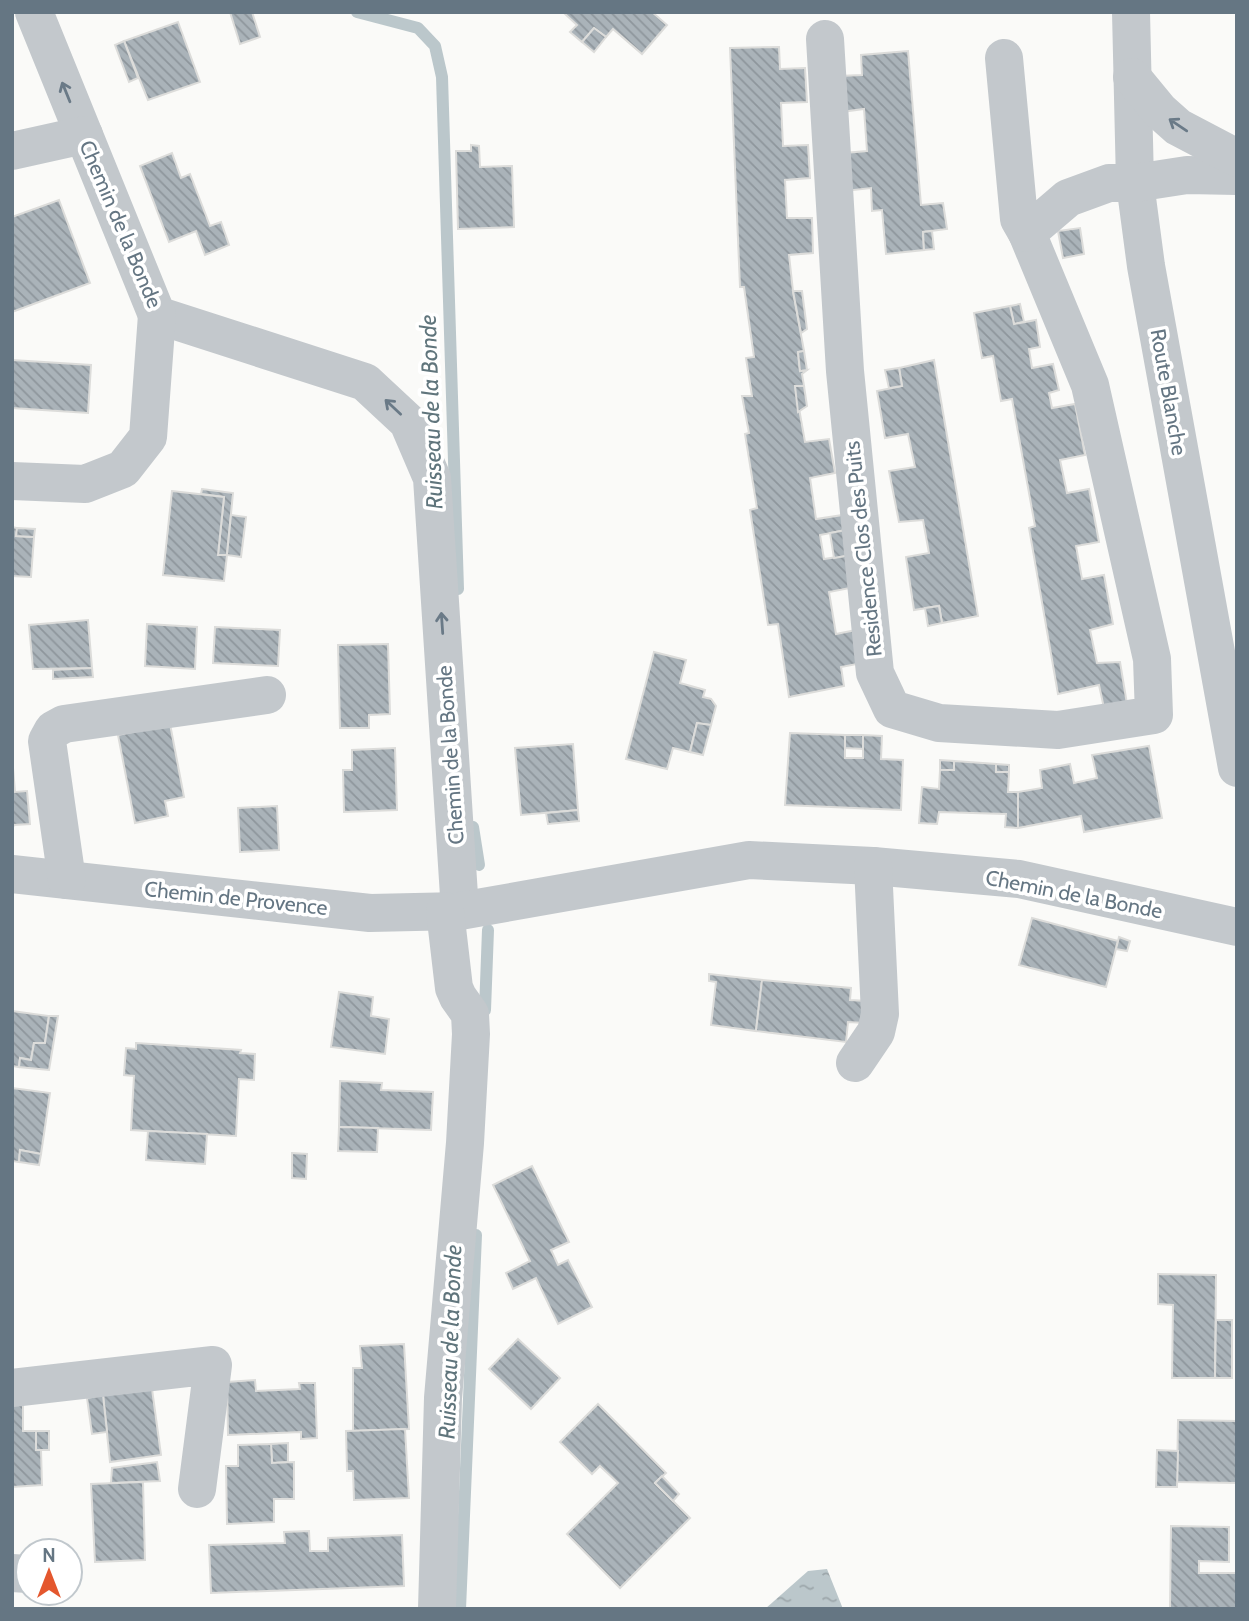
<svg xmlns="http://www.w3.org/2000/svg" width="1249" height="1621" font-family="Cabin,sans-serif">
<defs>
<pattern id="water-ripples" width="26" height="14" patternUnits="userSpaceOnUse" patternTransform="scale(1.75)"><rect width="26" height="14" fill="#bbc7cb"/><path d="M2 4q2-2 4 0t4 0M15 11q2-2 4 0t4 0" fill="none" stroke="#9ca6aa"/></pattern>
<pattern id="building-back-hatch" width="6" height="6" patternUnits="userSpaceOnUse" patternTransform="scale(1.75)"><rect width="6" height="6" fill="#aab3b9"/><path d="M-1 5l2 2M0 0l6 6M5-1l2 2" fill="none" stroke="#8e969c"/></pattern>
</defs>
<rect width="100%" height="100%" fill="#fafaf8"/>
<polygon fill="url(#water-ripples)" points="827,1569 843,1609 765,1609 808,1571"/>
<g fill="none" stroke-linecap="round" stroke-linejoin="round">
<g stroke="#bbc7cb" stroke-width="12">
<polyline points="357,12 418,28 435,46 442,77 458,589"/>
<polyline points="473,827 479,865"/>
<polyline points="485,1010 488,930"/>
<polyline points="460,1609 476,1235"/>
</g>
</g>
<g fill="url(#building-back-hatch)" stroke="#dcdcda" stroke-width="2">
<polygon points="230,12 252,12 260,37 240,44"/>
<polygon points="563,12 652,12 667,25 642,54 613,29 606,37 594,28 582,42 570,32 577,25"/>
<polygon points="178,22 200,82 148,100 124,41"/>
<polygon points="594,28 606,37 594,52 582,42"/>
<polygon points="124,41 138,78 129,82 115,45"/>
<polygon points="779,47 780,69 805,68 807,102 781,103 783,146 808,145 810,178 785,180 787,218 812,218 813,253 789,255 793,291 804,351 798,352 800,371 807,370 802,374 804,386 795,386 805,442 829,439 835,473 810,478 816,519 843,515 846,530 820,535 824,559 850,555 855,587 829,592 836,634 861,629 862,663 841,667 844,686 789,697 778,624 768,625 750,510 757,508 745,434 749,433 742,396 752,396 746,358 754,357 744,287 740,287 730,48"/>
<polygon points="908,51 921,205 943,203 947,229 923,232 924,250 886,254 882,210 872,211 871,188 845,191 844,153 867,151 864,109 841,112 839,76 862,75 861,55"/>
<polygon points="471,145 479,146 480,167 512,166 514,227 458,229 456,151 471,151"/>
<polygon points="172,153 181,178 190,174 210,226 221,222 229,245 205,255 196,231 169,242 140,166"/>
<polygon points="59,200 90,283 12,312 12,217"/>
<polygon points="1080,228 1084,254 1063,258 1058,231"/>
<polygon points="932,231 934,249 924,250 923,232"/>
<polygon points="793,291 802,291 807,329 801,333"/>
<polygon points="1020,304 1024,322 1014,324 1010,306"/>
<polygon points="1010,306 1014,324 1036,320 1040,347 1029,349 1032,368 1053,364 1059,390 1049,393 1052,408 1075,404 1085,455 1060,460 1067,493 1089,489 1099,542 1076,546 1082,579 1104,575 1113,624 1090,630 1097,663 1120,662 1127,704 1104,708 1099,685 1058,694 1029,528 1035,526 1012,399 1001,401 993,356 982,358 974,313"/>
<polygon points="804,351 807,370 800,371 798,352"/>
<polygon points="12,360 91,365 88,413 12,408"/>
<polygon points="934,360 978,616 942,623 939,606 914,610 906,557 929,553 923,520 899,522 889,471 915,467 908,434 885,438 877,391 902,386 899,368"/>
<polygon points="899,368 902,386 889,388 885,370"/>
<polygon points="795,386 804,386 807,406 798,412"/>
<polygon points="202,489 233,493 227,555 218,555 224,497 201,494"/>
<polygon points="172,491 224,497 218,555 227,555 224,581 163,575"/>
<polygon points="231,515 246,517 241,557 227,555"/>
<polygon points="12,527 17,528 16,536 34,537 31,577 12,576"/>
<polygon points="17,528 35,529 34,537 16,536"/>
<polygon points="846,530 850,555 834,558 830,533"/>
<polygon points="939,606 942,623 928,626 925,608"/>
<polygon points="88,620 92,668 33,669 29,625"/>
<polygon points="147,624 197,627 195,669 145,666"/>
<polygon points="215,627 280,630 278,666 213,663"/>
<polygon points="388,644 390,714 369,715 369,728 340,728 338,645"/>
<polygon points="654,652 686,660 680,683 705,690 703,697 711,699 716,706 711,725 697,723 690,752 673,748 667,769 626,759"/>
<polygon points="92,668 93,677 53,679 53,670"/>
<polygon points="697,723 711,725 703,755 690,752"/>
<polygon points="170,724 184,797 165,801 168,816 135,823 118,735"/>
<polygon points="790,733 845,735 845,758 863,758 863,735 882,736 881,759 903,760 901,810 785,805"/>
<polygon points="845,735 863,735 863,749 845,748"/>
<polygon points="573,744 578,810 521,815 515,748"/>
<polygon points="1149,746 1162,818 1084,832 1081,816 1018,828 1018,792 1042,788 1040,770 1070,764 1074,783 1097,778 1092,755"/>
<polygon points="395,748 397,810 344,812 343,770 352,770 352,750"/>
<polygon points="12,756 15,792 27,791 30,824 14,825 12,829"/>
<polygon points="940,760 954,761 954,770 940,770"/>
<polygon points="954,761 996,764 996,772 1009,772 1008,792 1018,792 1018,828 1005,827 1006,814 939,812 937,824 919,823 922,787 939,789 940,770 954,770"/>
<polygon points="996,764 1009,765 1009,772 996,772"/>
<polygon points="277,806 279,850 240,852 238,808"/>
<polygon points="578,810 579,821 548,824 546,813"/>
<polygon points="1032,918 1118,941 1106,987 1019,965"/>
<polygon points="1119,937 1130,941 1127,951 1116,949"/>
<polygon points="709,974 762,980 756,1031 711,1025 716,982 709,981"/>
<polygon points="762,980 851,988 850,1000 867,1001 865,1023 848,1022 846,1042 756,1031"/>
<polygon points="339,992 373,997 371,1016 389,1019 385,1054 331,1047"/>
<polygon points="12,1011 49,1016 45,1043 34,1043 31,1060 20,1058 19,1067 12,1066"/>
<polygon points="49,1016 58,1016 49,1070 19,1067 20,1058 31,1060 34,1043 45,1043"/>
<polygon points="136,1043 241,1050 240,1053 255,1054 254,1080 239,1079 236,1136 131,1130 134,1076 124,1075 126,1048 136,1049"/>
<polygon points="340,1081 382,1083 381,1090 433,1092 431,1130 339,1127"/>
<polygon points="12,1088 50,1093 41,1154 20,1150 19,1162 12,1161"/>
<polygon points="339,1127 378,1128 377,1152 338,1151"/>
<polygon points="148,1131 207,1134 205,1164 146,1160"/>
<polygon points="20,1150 41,1154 39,1165 19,1162"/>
<polygon points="292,1153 307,1154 306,1179 292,1178"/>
<polygon points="532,1166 569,1242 551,1250 558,1265 568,1260 592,1307 558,1324 536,1278 513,1289 506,1273 530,1261 493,1185"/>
<polygon points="1158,1274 1216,1275 1215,1378 1172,1378 1173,1305 1158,1304"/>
<polygon points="1216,1320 1232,1320 1232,1378 1215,1378"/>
<polygon points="518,1339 560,1378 531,1409 489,1369"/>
<polygon points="404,1344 409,1429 353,1431 353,1368 362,1368 360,1346"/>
<polygon points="255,1380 256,1391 300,1389 299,1383 315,1383 317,1438 301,1439 301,1432 228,1435 227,1382"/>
<polygon points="152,1389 161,1455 110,1462 103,1395"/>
<polygon points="103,1395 107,1432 92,1434 87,1398"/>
<polygon points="23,1403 23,1431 36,1431 36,1450 41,1450 42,1485 12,1487 12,1404"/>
<polygon points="598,1404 666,1473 655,1483 690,1518 620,1588 567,1534 618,1483 600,1466 592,1474 560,1442"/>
<polygon points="1178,1420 1237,1421 1237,1483 1177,1482"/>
<polygon points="405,1429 409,1498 354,1500 353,1471 347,1471 346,1431"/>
<rect x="36" y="1431" width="13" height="19"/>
<polygon points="288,1443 288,1462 272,1463 271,1444"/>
<polygon points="271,1444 272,1463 294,1462 294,1499 274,1499 274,1522 227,1524 226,1466 238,1466 238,1445"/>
<polygon points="1157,1450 1178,1451 1177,1487 1156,1487"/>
<polygon points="157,1462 160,1481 111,1483 112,1468"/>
<polygon points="662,1476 679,1494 673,1501 655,1483"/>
<polygon points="143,1482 145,1560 95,1562 91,1484"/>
<polygon points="1171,1526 1229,1527 1229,1562 1199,1561 1199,1573 1237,1573 1237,1609 1170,1609"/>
<polygon points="309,1531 310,1551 328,1551 328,1538 402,1535 404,1586 211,1593 209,1545 285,1543 284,1532"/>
</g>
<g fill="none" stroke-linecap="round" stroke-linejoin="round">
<g stroke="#c3c8cc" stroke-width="38">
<polyline points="34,12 157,315 365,382 408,422 432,478 460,911"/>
<polyline points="1131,12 1135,183 1146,266 1237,768"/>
<polyline points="825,39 845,371 875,673 892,709 939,723 1058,730 1154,715 1152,659 1090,385 1027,233"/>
<polyline points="1004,58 1019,219 1027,233 1068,198 1109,183 1135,183 1187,175 1237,176"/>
<polyline points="1132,77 1160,111 1178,127 1237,158"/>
<polyline points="12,151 84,135"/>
<polyline points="12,481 85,484 123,469 148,437 157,315"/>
<polyline points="12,874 370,913 460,911 749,860 873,866 1019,879 1237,927"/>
<polyline points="67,880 47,741 53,730 64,724 267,695"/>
<polyline points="855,1063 876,1032 880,1014 873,866"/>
<polyline points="12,1388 213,1365 197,1489"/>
<polyline points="12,1573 28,1574"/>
<polyline points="437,1609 443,1398 465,1143 471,1034 470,1014 458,997 454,988 445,911"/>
</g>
</g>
<defs><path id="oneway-shaft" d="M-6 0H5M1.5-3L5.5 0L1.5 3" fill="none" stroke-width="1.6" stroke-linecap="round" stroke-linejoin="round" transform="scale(1.75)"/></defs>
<g stroke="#6a7a87">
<use href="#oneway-shaft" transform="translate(66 92) rotate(-112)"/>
<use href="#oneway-shaft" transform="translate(1178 125) rotate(-146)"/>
<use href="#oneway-shaft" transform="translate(393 407) rotate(-137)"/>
<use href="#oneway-shaft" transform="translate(442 623) rotate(-94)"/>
</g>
<g text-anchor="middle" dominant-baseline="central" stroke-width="7" stroke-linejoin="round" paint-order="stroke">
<g font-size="21" fill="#657683" stroke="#fff">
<text transform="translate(121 224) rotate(67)">Chemin de la Bonde</text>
<text transform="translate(1169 392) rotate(80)">Route Blanche</text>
<text transform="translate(863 549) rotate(-96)">Residence Clos des Puits</text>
<text transform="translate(450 755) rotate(-94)">Chemin de la Bonde</text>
<text transform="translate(1074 894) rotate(11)">Chemin de la Bonde</text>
<text transform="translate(236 898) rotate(6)">Chemin de Provence</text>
</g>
<g font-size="23" font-style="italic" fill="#60757c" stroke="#fff">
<text transform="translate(431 412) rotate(-92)">Ruisseau de la Bonde</text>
<text transform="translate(450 1342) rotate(-88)">Ruisseau de la Bonde</text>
</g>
</g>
<rect width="1249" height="1621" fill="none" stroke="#657683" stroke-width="28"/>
<g transform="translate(49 1572)"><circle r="33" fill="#ffffff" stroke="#c1c8cd" stroke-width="2"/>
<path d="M0-5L12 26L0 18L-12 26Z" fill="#e4572e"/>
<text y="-10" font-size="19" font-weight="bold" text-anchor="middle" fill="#657683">N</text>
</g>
</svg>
